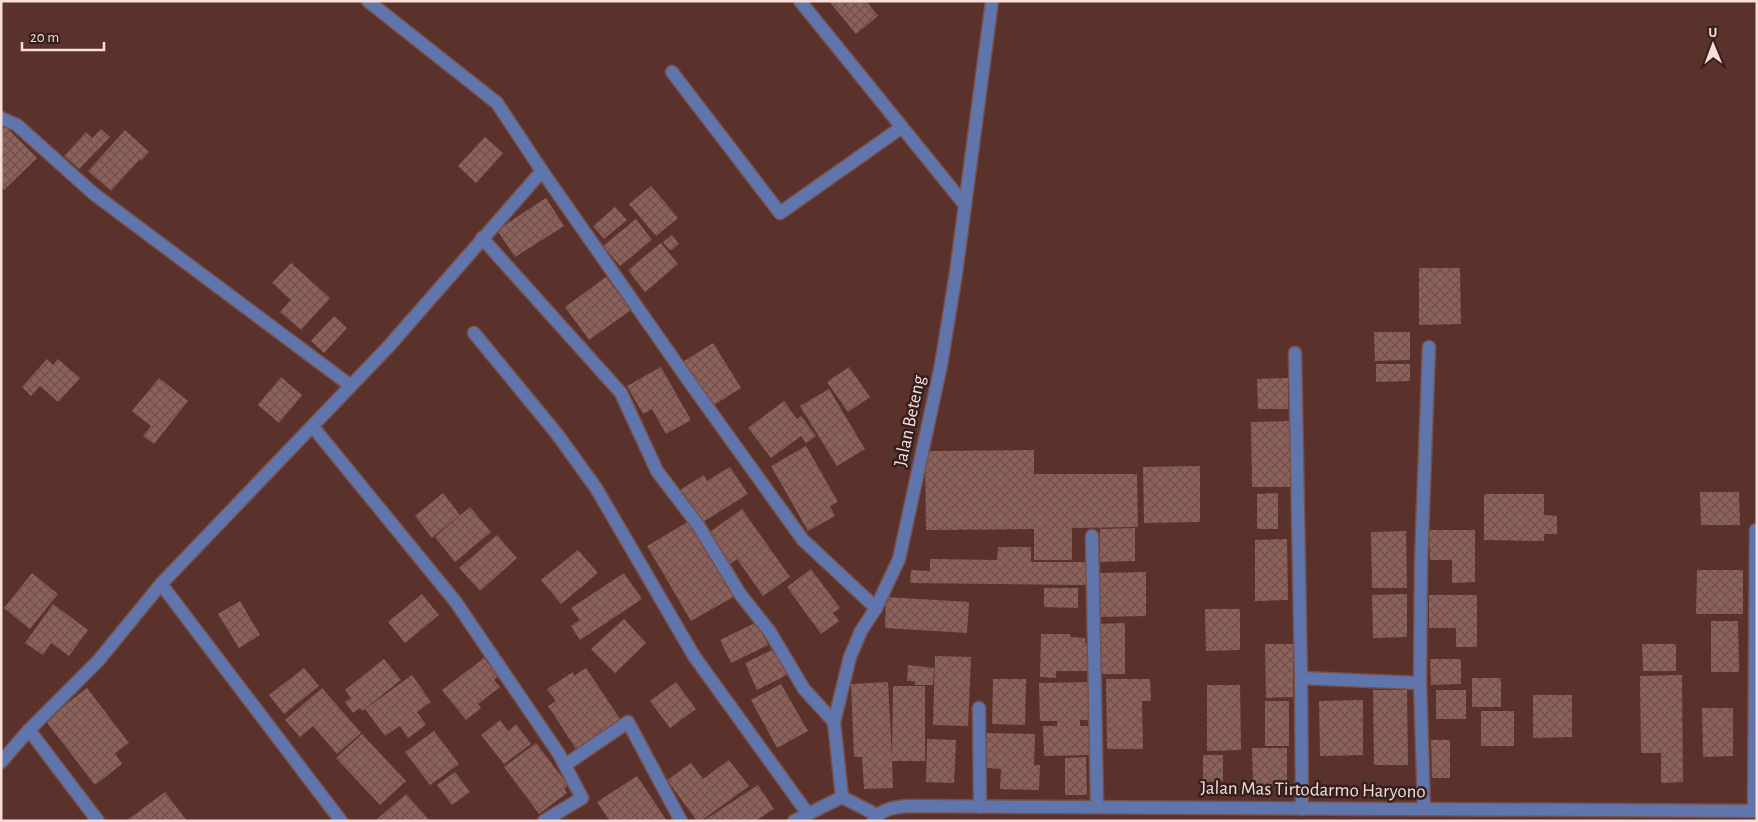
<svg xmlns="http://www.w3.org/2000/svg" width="1758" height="822" font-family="'Alegreya Sans',sans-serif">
<defs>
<pattern id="building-cross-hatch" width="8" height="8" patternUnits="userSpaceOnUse" patternTransform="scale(1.25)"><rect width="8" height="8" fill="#8f615a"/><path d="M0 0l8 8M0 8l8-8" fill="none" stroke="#6c524e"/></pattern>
</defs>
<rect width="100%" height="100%" fill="#5b312b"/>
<g fill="url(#building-cross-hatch)">
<polygon points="829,1 866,1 878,16 856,34"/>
<polygon points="5,126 37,158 4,190 1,187 1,130"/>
<polygon points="101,129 110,137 79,169 64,156 86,132 92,138"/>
<polygon points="125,130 149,152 141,161 140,159 111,191 88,171"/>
<polygon points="485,137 503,153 476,183 458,166"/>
<polygon points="651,186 678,218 656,236 629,204"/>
<polygon points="546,198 564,226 515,257 497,230"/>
<polygon points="615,207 627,220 604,239 593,226"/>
<polygon points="636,219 652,240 620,266 603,246"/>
<polygon points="672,235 679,244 670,251 663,242"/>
<polygon points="661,243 678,264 645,292 628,270"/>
<polygon points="291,263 330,298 301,330 280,312 291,300 272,283"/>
<polygon points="1419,268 1460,268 1461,324 1419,325"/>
<polygon points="606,277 631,310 589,340 565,307"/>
<polygon points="334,316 347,328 324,353 311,341"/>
<polygon points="1374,332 1410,332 1410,360 1375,361"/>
<polygon points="713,343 741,388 709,408 681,363"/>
<polygon points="47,359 53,365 58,359 80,378 58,402 40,386 31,396 22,387"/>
<polygon points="1376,364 1410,364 1410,381 1376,382"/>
<polygon points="661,367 691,420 666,434 652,409 643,414 627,386"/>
<polygon points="849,367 870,397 848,412 827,382"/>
<polygon points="281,377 302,395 279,423 258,405"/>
<polygon points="159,378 188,401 154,444 143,436 151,426 132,411"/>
<polygon points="1288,378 1288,409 1258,409 1257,379"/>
<polygon points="829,389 865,449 837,466 800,406"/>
<polygon points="784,401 797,419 801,416 816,436 806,443 801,436 771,458 748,428"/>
<polygon points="1291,421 1292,487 1252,487 1251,422"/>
<polygon points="806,446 838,502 830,506 835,516 808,531 771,466"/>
<polygon points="1034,450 1034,474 1137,474 1138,527 1072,528 1072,560 1034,560 1034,529 926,530 925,451"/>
<polygon points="1200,466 1200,522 1144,523 1143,467"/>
<polygon points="730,467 748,494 701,523 680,490 704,475 707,481"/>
<polygon points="1700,492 1739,492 1740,525 1701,525"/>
<polygon points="443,493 460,515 432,538 415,516"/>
<polygon points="1278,493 1278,529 1257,529 1257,494"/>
<polygon points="1484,494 1544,494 1544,515 1557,516 1557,534 1544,534 1544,541 1484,540"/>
<polygon points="470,507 491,532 455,562 435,537"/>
<polygon points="742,509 790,577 763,596 737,559 729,565 707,534"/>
<polygon points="691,520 735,596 691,621 647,546"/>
<polygon points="1135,528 1135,561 1100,562 1100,529"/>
<polygon points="1429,530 1475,530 1475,582 1452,583 1452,560 1430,560"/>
<polygon points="1406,531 1407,588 1372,588 1371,532"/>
<polygon points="497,535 517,558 480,591 459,568"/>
<polygon points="1287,539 1288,600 1255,601 1255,540"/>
<polygon points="998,547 1031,547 1031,562 1088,562 1088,585 910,583 911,570 930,571 930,559 997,560"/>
<polygon points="578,550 598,573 561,604 541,580"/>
<polygon points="811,569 840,608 833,613 839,621 821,634 787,587"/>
<polygon points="1697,570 1743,570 1743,614 1696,614"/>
<polygon points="1146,572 1146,616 1099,617 1098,573"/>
<polygon points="32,573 58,594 30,629 4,608"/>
<polygon points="624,573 642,599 580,640 571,626 580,620 571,608"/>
<polygon points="1044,588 1078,588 1078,608 1044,607"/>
<polygon points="422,594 439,615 405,643 388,622"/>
<polygon points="1407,594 1407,637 1373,638 1372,595"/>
<polygon points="1429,595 1477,595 1477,647 1456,647 1456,628 1429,628"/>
<polygon points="886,597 969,602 967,633 885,628"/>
<polygon points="240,601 260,635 239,648 218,614"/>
<polygon points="53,604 88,630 69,656 51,643 43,655 25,643"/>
<polygon points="1205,609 1240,609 1240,650 1206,651"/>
<polygon points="624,619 646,643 615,673 591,649"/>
<polygon points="1711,621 1738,621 1739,672 1711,672"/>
<polygon points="757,622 768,645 731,663 720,640"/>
<polygon points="1125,623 1125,674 1096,674 1095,624"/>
<polygon points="1041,634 1070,634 1070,637 1085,638 1085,643 1088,643 1088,671 1056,671 1056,678 1040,677"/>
<polygon points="1265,644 1293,644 1293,697 1266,698"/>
<polygon points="1642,644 1676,644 1676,671 1643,671"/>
<polygon points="774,649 787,675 757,690 745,663"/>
<polygon points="935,656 971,657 968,726 933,725"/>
<polygon points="484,658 498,676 494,680 500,687 478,704 481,708 466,720 442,690"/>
<polygon points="384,659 401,680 362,711 360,708 353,713 345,702 351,698 345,690"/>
<polygon points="1430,659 1461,659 1461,684 1431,685"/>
<polygon points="908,665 934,668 933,685 915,685 915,681 907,681"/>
<polygon points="304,668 319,686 284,714 269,695"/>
<polygon points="586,668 620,719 576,749 548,706 556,701 547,689 573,672 574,676"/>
<polygon points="412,675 431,702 417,712 426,725 408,738 400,726 385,736 365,709"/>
<polygon points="1682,675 1683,782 1661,783 1661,753 1641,753 1640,676"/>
<rect x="1472" y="678" width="29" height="29"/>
<polygon points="993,679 1026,679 1025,725 992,724"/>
<polygon points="1106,679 1150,679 1151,701 1142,701 1143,749 1107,749"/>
<polygon points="676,682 696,709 670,728 650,701"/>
<polygon points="888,682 892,757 893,686 925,686 925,761 892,761 893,788 864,789 862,757 854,757 851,684"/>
<polygon points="1089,682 1089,720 1080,720 1080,726 1089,726 1090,755 1044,756 1043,726 1057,726 1057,721 1040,721 1039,683"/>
<polygon points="781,684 808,731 777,748 751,700"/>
<polygon points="1207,685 1240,685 1241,750 1207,751"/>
<polygon points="87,688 129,743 115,753 122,764 95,785 45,720"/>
<polygon points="322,688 361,733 337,754 313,726 300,737 285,720"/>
<polygon points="1373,690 1407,690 1408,765 1374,765"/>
<rect x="1436" y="690" width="30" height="29"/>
<polygon points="1533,695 1572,695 1572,737 1533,738"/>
<polygon points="1363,700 1363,755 1320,756 1319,701"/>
<rect x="1265" y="701" width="24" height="45"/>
<polygon points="1702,708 1733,708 1733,756 1703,757"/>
<rect x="1481" y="711" width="33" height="35"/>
<polygon points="500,720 508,731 516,724 531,744 504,764 481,735"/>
<polygon points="434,731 459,764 430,785 405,752"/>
<polygon points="987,733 1035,734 1034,765 1040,765 1039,790 1000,789 1001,769 986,768"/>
<polygon points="362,734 406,781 380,805 336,758"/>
<polygon points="927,739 956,740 954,783 926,782"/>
<polygon points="1431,740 1450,740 1450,778 1432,778"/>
<polygon points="536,743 568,785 564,789 567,793 539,814 504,767"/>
<polygon points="1252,748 1287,748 1287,786 1253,786"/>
<polygon points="1203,755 1223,755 1223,781 1203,782"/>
<polygon points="1086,757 1087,795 1065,795 1065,758"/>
<polygon points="729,760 749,786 701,821 697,821 667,780 691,763 703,779"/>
<polygon points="455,772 470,792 452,805 437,785"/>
<polygon points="637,776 667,821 610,821 597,802"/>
<polygon points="758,785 774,809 755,821 703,821"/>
<polygon points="165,792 187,821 126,821"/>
<polygon points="406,794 430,821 377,821 376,820"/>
</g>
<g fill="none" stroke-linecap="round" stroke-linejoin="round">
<g stroke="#77504a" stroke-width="15">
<g id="minor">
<polyline points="368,1 497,103 542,171 693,387 803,540 876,608"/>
<polyline points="800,1 965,205"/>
<polyline points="672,72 780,213 902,127"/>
<polyline points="1,118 17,125 94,194 351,386"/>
<polyline points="482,238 621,393 657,471 698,525 740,594 770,632 804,689 834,722"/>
<polyline points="474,333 557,434 596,488 694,656 808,814"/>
<polyline points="1295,353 1301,678 1302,809"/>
<polyline points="313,427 455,601 559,754 582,798 544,821"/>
<polyline points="1092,536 1097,806"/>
<polyline points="161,584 341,821"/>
<polyline points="1301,678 1420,683"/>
<polyline points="979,708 980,807"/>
<polyline points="29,730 98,821"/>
<polyline points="1,762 29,730 98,661 161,584 389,346 542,171"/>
<polyline points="565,765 628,722 681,821"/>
<polyline points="1424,809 1420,683 1421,562 1429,347"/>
<polyline points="1754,811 1756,530"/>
<polyline points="877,815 842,797 834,722 850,657 861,631 876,608 899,559 941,365 956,273 992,1"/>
<polyline points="794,821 842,797"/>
<path d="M873 821C882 808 895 807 910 806L1757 811"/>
</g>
</g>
<use href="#minor" stroke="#6175ad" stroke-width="12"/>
</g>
<g text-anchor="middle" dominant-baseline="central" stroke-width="5" stroke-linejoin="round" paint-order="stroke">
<g font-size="19" fill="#f8ddd9" stroke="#331f1d">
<text transform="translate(910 421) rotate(-78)">Jalan Beteng</text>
<text transform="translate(1313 790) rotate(1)">Jalan Mas Tirtodarmo Haryono</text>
</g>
</g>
<rect width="1758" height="822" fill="none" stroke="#f8ddd9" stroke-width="5"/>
<g transform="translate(1713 45) rotate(359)" stroke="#331f1d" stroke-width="4" paint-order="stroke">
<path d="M0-4L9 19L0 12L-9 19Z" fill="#f8ddd9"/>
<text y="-8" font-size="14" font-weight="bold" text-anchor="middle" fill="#f8ddd9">U</text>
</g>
<path d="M22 42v8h82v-8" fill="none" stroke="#f8ddd9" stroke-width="2.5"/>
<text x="30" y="42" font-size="15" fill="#f8ddd9" stroke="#331f1d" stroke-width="4" paint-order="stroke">20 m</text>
</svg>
